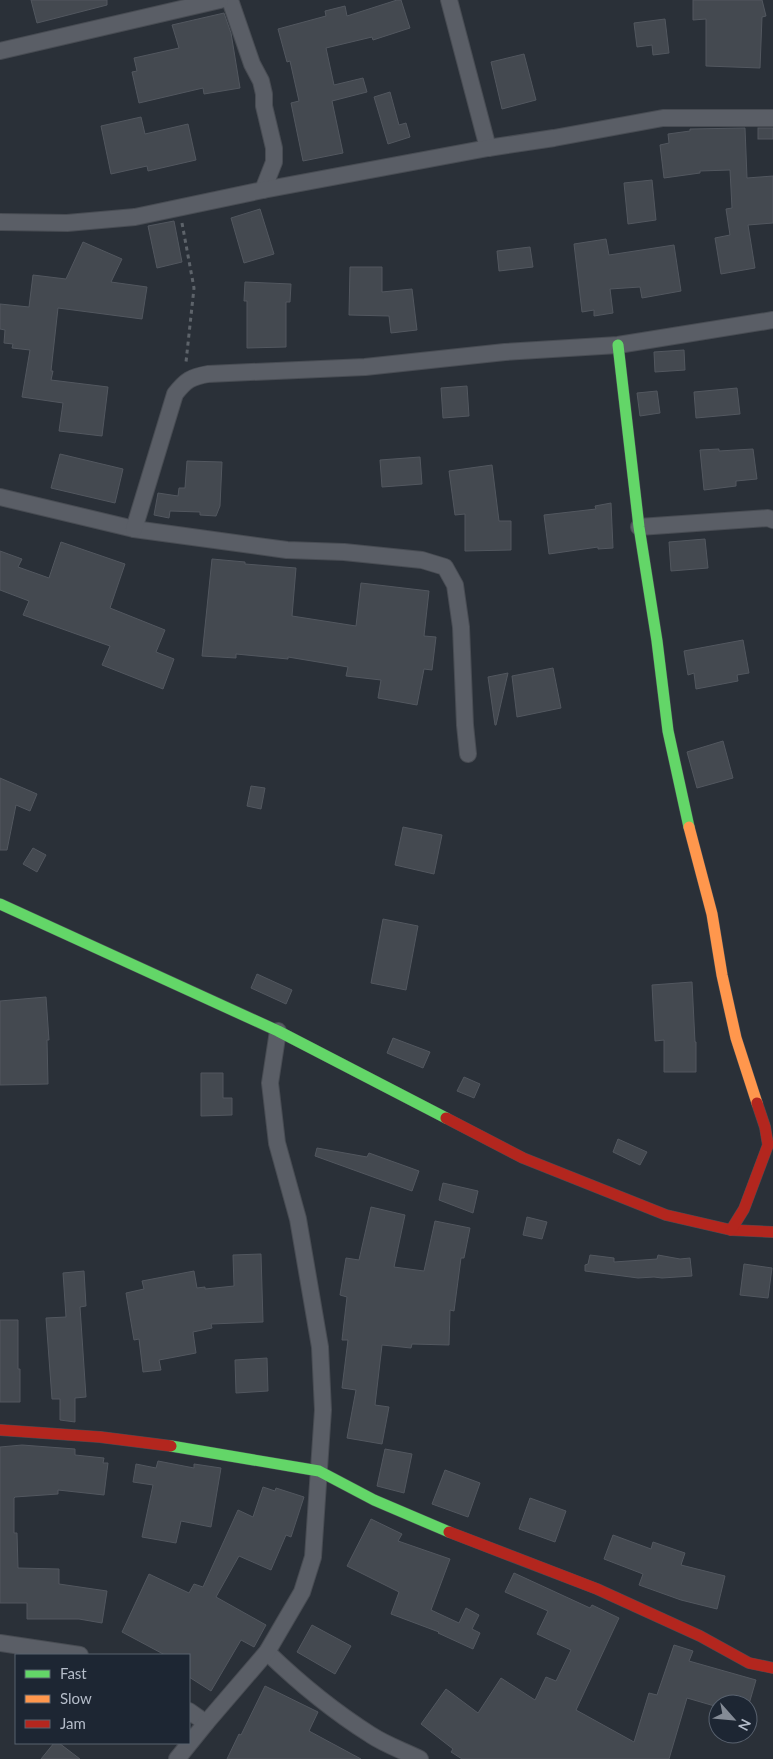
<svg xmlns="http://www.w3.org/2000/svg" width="773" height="1759" font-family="Lato,sans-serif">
<rect width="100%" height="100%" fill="#2a3038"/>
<g fill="#444950" stroke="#52575f">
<polygon points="31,0 107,0 107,5 37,23"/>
<polygon points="397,0 401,0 410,28 373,40 372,37 326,48 334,85 363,78 367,92 332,101 343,153 303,161 291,103 299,101 290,61 287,62 278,29 326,16 325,11 345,6 347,16"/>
<polygon points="693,0 762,0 766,16 762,17 760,68 706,66 706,19 693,20"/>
<polygon points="224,13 231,33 240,88 204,94 203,88 139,103 132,72 137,71 134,58 179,48 172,25"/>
<polygon points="665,19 669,53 653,55 652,45 637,47 634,23"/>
<polygon points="524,54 536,100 502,109 491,62"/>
<polygon points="390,92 399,125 406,123 410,137 388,144 374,97"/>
<polygon points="141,117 145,134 188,124 196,160 148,171 147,166 111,174 101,126"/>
<polygon points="745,128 747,178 773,176 773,223 748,225 755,268 721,274 715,238 730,235 726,209 732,208 730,170 700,171 700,173 664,178 660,145 669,143 668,134 690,131 690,129"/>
<rect x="758" y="128" width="15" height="11"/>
<polygon points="652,180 656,220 628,224 624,183"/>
<polygon points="260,209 274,254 244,263 231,218"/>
<polygon points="174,221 182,262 157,268 148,226"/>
<polygon points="606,239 609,255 674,245 681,291 642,298 640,287 610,289 613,313 594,316 594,310 582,312 574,244"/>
<polygon points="83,242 122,259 111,282 147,287 142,319 58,308 51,371 53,371 51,380 108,387 102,436 59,431 63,403 22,397 30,350 12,348 13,344 4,343 5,330 0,329 0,304 29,307 33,275 66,279"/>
<polygon points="530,247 533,267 499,271 497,251"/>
<polygon points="350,267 382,267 382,292 412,289 417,330 391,333 389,316 349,315"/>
<polygon points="245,282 291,284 290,302 286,302 286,347 247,348 247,301 244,301"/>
<polygon points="684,350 685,370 655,372 654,352"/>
<polygon points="467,386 469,416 443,418 441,388"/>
<polygon points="737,388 740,414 696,418 694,392"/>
<polygon points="657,391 660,413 640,416 637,393"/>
<polygon points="719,449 719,451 753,449 757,479 736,481 736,486 704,490 700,450"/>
<polygon points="60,454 123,469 115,503 51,488"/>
<polygon points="420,457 422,484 382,487 380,460"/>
<polygon points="187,461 222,462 220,506 216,516 200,515 200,512 170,511 169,518 154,515 158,493 178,496 179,488 185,488"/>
<polygon points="492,465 499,521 511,521 511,550 465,551 465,514 455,515 449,471"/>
<polygon points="611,503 613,548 598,549 598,547 549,554 544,515 596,509 595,506"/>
<polygon points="705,539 708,568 671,571 669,542"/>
<polygon points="61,542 125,564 110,608 165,630 156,652 174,659 163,689 102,665 110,646 23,615 29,601 0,590 0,551 22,559 18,567 49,578"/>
<polygon points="212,559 245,562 245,564 296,568 292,616 356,626 361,583 429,591 424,636 436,637 432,670 424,669 417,705 378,698 381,680 346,676 348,667 288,657 288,659 236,654 236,658 202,656"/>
<polygon points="743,640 749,673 737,675 738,681 696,689 694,673 688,675 684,651"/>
<polygon points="553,668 561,708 517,717 512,676"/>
<polygon points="508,673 496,725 495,725 488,677"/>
<polygon points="723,741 733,778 697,788 687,752"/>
<polygon points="0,778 37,794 30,811 16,805 7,850 0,850"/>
<polygon points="251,786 265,788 261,809 247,806"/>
<polygon points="403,827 442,835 434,874 395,865"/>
<polygon points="33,848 46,855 37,872 23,864"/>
<polygon points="383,919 418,926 406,990 371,983"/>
<polygon points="257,974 292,990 286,1004 251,988"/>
<polygon points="692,982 695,1042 696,1042 696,1072 664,1072 664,1040 655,1041 652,985"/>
<polygon points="46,997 49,1040 47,1040 48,1084 0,1085 0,1001"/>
<polygon points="393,1038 430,1052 423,1068 387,1053"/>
<polygon points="201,1073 223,1073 223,1098 232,1098 232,1115 201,1116"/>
<polygon points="464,1077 480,1084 474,1098 457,1091"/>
<polygon points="618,1139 647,1152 640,1165 613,1152"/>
<polygon points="317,1148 367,1157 369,1153 419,1171 412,1191 315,1156"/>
<polygon points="443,1183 478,1191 473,1213 439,1200"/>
<polygon points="371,1207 405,1215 394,1267 424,1271 435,1221 470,1228 464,1258 461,1258 454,1311 450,1310 449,1345 412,1344 411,1348 382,1345 375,1405 389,1407 382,1444 347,1438 356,1390 342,1388 348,1340 342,1340 347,1297 340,1295 346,1258 359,1260"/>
<polygon points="527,1217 547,1222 542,1239 523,1235"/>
<polygon points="261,1254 263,1322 211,1324 212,1328 193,1332 196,1353 159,1360 161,1370 143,1372 139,1339 134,1340 126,1293 144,1289 142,1281 194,1271 197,1288 205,1287 205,1289 234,1286 233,1255"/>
<polygon points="590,1255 614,1258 614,1262 657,1259 658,1255 680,1259 690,1258 692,1276 662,1278 654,1277 638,1278 585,1271 585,1265 588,1264"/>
<polygon points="744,1264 772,1268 768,1298 740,1295"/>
<polygon points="84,1271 86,1306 80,1307 86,1397 75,1398 75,1422 60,1420 60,1399 52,1399 46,1318 66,1317 63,1273"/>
<polygon points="0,1320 18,1320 18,1369 20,1369 20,1402 0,1402"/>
<polygon points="267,1358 268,1391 236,1393 235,1360"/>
<polygon points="22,1445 75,1449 75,1455 104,1458 103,1463 108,1463 104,1495 58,1490 58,1494 15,1497 14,1498 14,1533 17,1533 18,1568 59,1569 59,1584 107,1591 102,1623 79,1619 27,1619 27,1603 0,1603 0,1447"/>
<polygon points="385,1449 412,1454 404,1493 377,1486"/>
<polygon points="158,1461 194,1468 194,1464 221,1468 211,1527 181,1521 176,1543 142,1537 153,1485 133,1482 136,1464 156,1468"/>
<polygon points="445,1470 480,1483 468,1517 432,1504"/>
<polygon points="263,1487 275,1491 276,1488 304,1497 291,1537 286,1535 271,1570 239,1556 216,1597 266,1625 254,1647 241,1640 211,1691 189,1677 189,1655 165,1655 122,1632 149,1574 189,1593 194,1584 203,1587 238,1510 253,1517"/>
<polygon points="530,1498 566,1511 555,1542 519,1529"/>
<polygon points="371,1519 402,1534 398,1541 450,1559 431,1610 459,1623 466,1608 479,1615 472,1629 480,1633 473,1649 438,1633 439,1632 391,1614 399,1592 347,1566"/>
<polygon points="613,1535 651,1549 653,1542 685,1553 681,1565 725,1576 717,1609 681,1600 639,1585 643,1574 604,1559"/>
<polygon points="514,1573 590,1608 592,1605 619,1618 576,1710 634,1742 649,1693 657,1695 674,1645 693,1651 689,1661 756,1680 749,1704 718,1704 718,1707 687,1698 669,1759 462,1759 451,1752 453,1749 421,1724 446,1689 478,1713 501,1678 535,1700 546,1677 556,1681 571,1650 537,1634 548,1611 505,1592"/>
<polygon points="312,1625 351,1646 335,1674 297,1652"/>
<polygon points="265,1686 318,1712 309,1731 361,1759 227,1759 239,1734 241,1735"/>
<polygon points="54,1743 59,1743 80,1759 41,1759"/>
</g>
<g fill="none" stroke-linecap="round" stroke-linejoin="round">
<g stroke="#484c53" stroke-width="18">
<g id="street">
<polyline points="230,0 252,64 261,81 264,94 264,106 274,148 274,162 263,190"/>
<polyline points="449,0 488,148"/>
<polyline points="0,51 220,0"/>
<polyline points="0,222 67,223 135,217 263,190 488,148 554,138 663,118 773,118"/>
<polyline points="0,497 134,529 287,550 344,552 422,560 445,567 455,585 461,627 465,725 468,754"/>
<polyline points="639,527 768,518 773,520"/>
<path d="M134 529 175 394C186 380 191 377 208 374L365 367 505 352 618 345 773 320"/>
<polyline points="0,1643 80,1655"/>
<path d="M267 1652C299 1683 333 1711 371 1735 386 1745 404 1751 420 1759"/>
<polyline points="189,1711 206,1723"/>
<polyline points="177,1759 206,1723 267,1652 302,1592 313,1557 323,1410 320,1347 298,1219 277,1143 270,1083 278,1031"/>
</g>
</g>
<g stroke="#484c53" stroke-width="12">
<g id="fast">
<polyline points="618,345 639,527 657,641 668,731 689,827"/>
<polyline points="0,904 278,1031 446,1118"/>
<polyline points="171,1446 319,1471 374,1500 449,1532"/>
</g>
</g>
<g stroke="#484c53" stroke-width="12">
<polyline id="slow" points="689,827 712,914 722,975 736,1038 757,1103"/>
</g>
<g stroke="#484c53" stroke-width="12">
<g id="jam">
<polyline points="446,1118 523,1158 666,1215 731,1230 773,1232"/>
<polyline points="731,1230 744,1209 768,1145 765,1127 757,1103"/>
<polyline points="0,1430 100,1437 171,1446"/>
<polyline points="449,1532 597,1589 700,1636 749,1663 773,1668"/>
</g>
</g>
<polyline stroke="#5d636a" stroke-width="3" stroke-dasharray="4 4" stroke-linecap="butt" points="182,223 194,288 186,362"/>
<use href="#street" stroke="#5a5e66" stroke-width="16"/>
<use href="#fast" stroke="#63d668" stroke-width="11"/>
<use href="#slow" stroke="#ff974d" stroke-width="11"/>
<use href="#jam" stroke="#b3261e" stroke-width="11"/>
</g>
<rect x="15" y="1654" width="175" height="90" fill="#1d2633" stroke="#59626f"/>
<rect x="25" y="1670" width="25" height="8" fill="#63d668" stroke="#59626f"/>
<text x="60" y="1679" font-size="15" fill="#b4bcc9">Fast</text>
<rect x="25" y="1695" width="25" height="8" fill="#ff974d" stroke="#59626f"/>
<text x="60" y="1704" font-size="15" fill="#b4bcc9">Slow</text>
<rect x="25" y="1720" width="25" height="8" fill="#b3261e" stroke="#59626f"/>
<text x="60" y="1729" font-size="15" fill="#b4bcc9">Jam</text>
<g transform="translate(733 1719) rotate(117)"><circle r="24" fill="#1d2633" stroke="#59626f"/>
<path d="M0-4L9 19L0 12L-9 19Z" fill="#848b96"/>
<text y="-8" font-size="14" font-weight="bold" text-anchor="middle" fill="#b4bcc9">N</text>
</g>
</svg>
